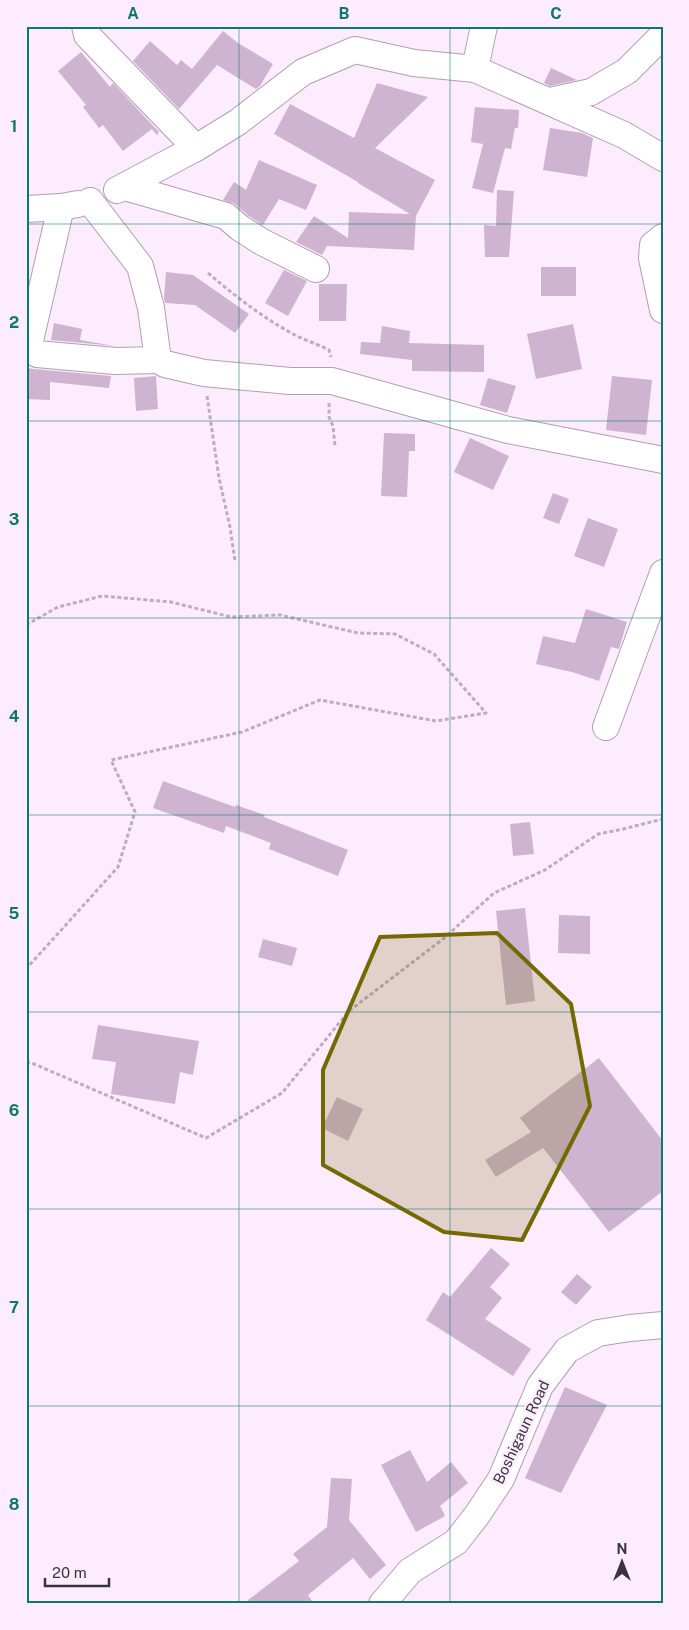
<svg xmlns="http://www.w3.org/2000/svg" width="689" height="1630" font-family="'Public Sans',sans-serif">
<rect width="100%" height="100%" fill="#fdecfe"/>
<g fill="#ceb4d0">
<polygon points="223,31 238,43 273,64 260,86 256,89 217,65 179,109 133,61 150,41 177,65 181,60 192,69"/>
<polygon points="81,52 110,87 113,83 159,132 157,135 152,129 123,151 103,125 99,128 83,107 86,105 58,71"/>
<polygon points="551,68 577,80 550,86 544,83"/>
<polygon points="377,83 428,97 375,148 435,180 416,216 414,250 327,246 322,255 296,242 314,216 348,238 349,212 410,214 358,183 358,182 274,134 290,104 354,138"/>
<polygon points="475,107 519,110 518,128 515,128 511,149 505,148 493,193 472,188 483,144 471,142"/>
<polygon points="550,128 582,133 593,138 587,177 543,170"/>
<polygon points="259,160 317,185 306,210 279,199 263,225 249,216 235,204 223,200 234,182 246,190"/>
<polygon points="497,190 514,191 509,257 485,257 484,225 496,226"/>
<rect x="541" y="267" width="35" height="29"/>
<polygon points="284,270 307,281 288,316 265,303"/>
<polygon points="166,272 193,275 249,314 235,333 195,305 165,303 164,298"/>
<polygon points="319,284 347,284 346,321 319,321"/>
<polygon points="54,323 82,329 80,340 115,346 51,340"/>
<polygon points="573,324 582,369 536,379 527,334"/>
<polygon points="382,326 410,331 409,343 484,345 484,372 412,371 412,360 360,354 361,342 380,343"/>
<polygon points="26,368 34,369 111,376 109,388 50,382 50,400 26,399"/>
<polygon points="156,376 158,409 136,411 134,378"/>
<polygon points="612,376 652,380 646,435 606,430"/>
<polygon points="488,378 516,386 507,413 480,405"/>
<polygon points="384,433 415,434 415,451 409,451 407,497 381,496"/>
<polygon points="470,438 509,456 493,490 454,472"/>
<polygon points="553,493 569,499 559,524 543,518"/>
<polygon points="588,518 618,529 604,567 574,556"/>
<polygon points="586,609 627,622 619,649 611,647 599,681 572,672 536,664 543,636 575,643"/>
<polygon points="163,781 235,807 236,805 265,815 264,817 348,850 338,876 269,849 271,843 226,826 224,833 153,808"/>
<polygon points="530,822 534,854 513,856 510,824"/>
<polygon points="525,908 535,1001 506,1005 496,911"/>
<polygon points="559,915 590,916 590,954 558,953"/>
<polygon points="263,939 297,948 292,966 258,957"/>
<polygon points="98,1025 199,1041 193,1075 180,1072 175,1104 111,1094 116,1062 92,1059"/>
<polygon points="599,1058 663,1141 663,1191 609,1232 543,1148 496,1177 485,1160 531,1132 520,1118"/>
<polygon points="337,1097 363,1109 348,1141 322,1128"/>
<polygon points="491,1248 510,1264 490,1287 502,1298 485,1319 531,1349 513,1376 426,1320 443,1292 450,1297"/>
<polygon points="577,1274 592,1287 576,1305 561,1292"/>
<polygon points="565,1387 607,1405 561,1493 525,1478"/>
<polygon points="410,1450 427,1482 451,1462 468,1483 440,1506 445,1516 416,1532 381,1465"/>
<polygon points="331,1478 352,1479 349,1520 386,1565 370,1579 353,1558 308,1595 314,1604 243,1604 299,1561 293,1554 327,1527"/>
</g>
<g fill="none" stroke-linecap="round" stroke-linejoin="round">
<g stroke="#b09fb0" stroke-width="28">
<g id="minor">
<polyline points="85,26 87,35 196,148 238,122 303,72 355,50 414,63 475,69 624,135 663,158"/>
<polyline points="475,69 484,26"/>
<polyline points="550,101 591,92 627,71 663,35"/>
<polyline points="125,187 226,216 240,228 262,242 316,269"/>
<polyline points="117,190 196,148"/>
<polyline points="61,207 28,349 37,354 115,361 158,360 151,308 140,266 90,201"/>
<polyline points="26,209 61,207 78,204"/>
<polyline points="663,237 653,245 652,258 663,310"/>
<polyline points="158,360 165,364 204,373 290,381 332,381 508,430 663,460"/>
<polyline points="606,727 663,573"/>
<polyline points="382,1604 410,1571 456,1542 477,1515 501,1479 540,1386 567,1350 598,1333 630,1328 663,1325"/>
</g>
</g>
<g stroke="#bcafbd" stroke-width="3" stroke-dasharray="4 2.5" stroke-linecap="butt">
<path d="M208 273C235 296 262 317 293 334 304 340 317 344 329 350L331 357"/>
<polyline points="207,396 219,478 230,527 235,561"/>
<polyline points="329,403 329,417 333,426 335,446"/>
<polyline points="26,625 58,607 102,596 171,602 231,617 280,615 358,633 395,634 434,654 486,713 436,721 320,700 242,732 111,760 135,812 118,867 26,969"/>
<polyline points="26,1062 34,1064 206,1138 282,1093 349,1011 443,939 494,893 545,870 598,834 623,829 663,819"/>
</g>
<use href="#minor" stroke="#fff" stroke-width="26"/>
</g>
<path fill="#766800" fill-opacity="0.2" stroke="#766800" stroke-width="4" stroke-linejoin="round" d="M497 933 571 1004 590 1106 522 1240 444 1232 323 1165V1070L380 937Z"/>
<path fill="none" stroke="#0f766e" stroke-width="1" stroke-opacity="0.55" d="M239 26V1604M450 26V1604M26 224H663M26 421H663M26 618H663M26 815H663M26 1012H663M26 1209H663M26 1406H663"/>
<g text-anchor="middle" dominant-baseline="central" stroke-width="5" stroke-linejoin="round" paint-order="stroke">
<g font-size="15" fill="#3a343b" stroke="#fdecfe">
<text transform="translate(521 1432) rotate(-65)">Boshigaun Road</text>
</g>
</g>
<rect width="689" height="1630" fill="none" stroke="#fdecfe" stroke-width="55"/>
<g transform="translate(622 1562)" stroke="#fdecfe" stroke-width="4" paint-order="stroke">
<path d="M0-4L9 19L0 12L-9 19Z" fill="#3a343b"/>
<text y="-8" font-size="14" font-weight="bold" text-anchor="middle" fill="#3a343b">N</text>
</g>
<path d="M45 1578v8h64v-8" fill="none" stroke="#3a343b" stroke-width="2.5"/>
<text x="52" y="1578" font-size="15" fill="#3a343b" stroke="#fdecfe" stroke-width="4" paint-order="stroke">20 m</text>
<rect x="28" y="28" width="634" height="1574" fill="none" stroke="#0f766e" stroke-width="2"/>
<g font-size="16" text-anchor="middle" font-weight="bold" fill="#0f766e">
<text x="133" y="19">A</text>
<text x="344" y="19">B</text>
<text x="556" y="19">C</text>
<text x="14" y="132">1</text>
<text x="14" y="328">2</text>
<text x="14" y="525">3</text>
<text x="14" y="722">4</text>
<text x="14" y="919">5</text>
<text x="14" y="1116">6</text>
<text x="14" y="1313">7</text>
<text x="14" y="1510">8</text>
</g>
</svg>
